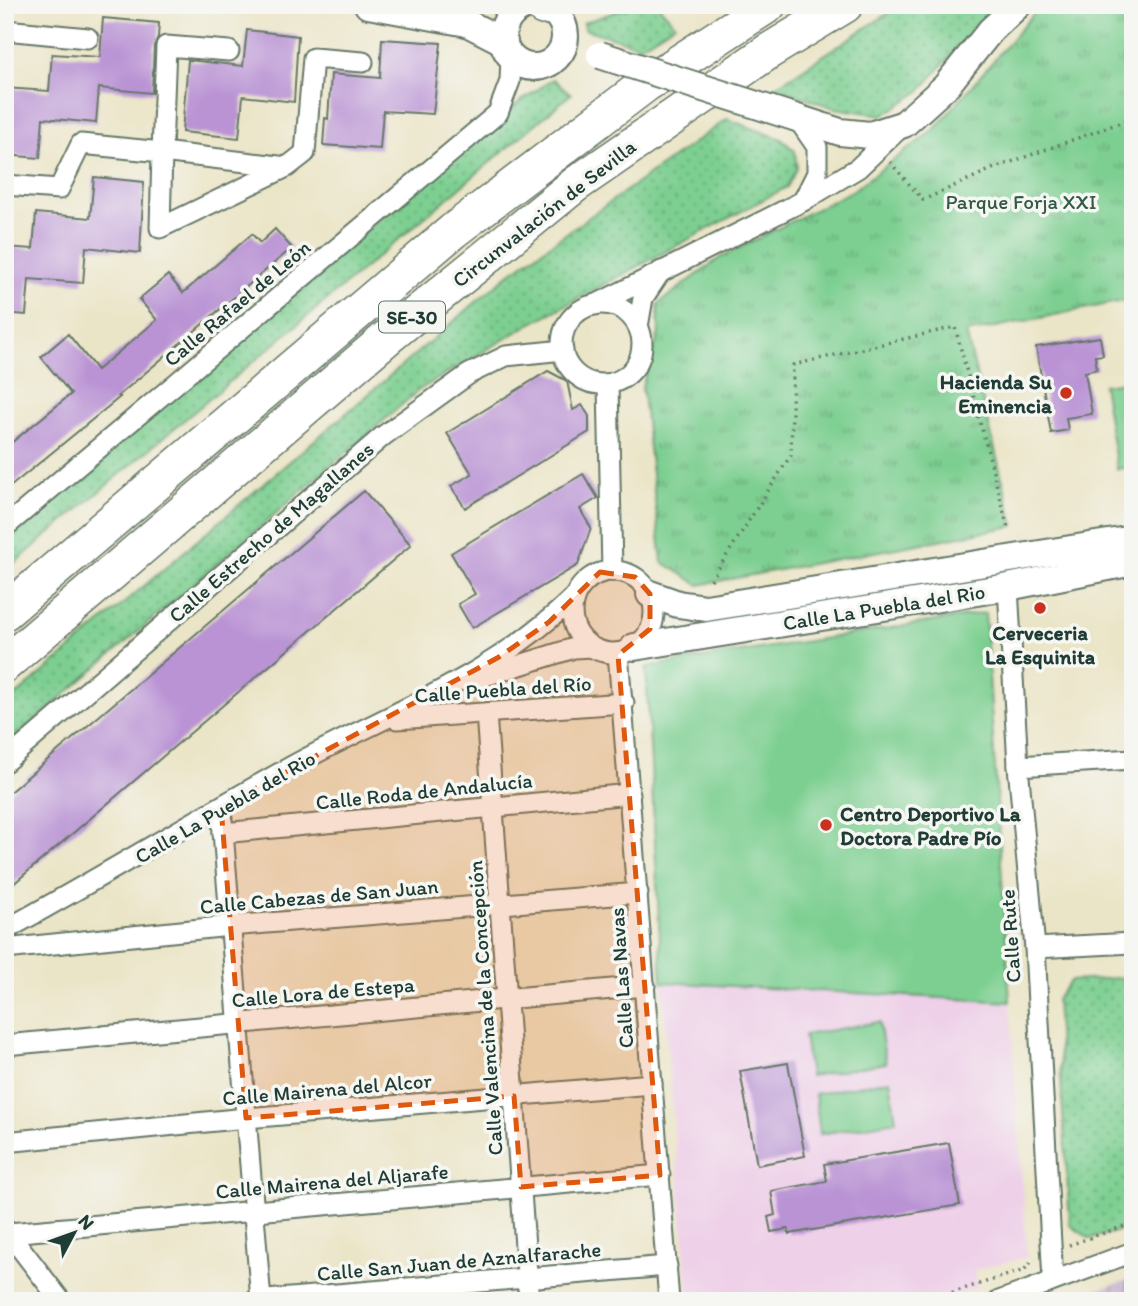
<svg xmlns="http://www.w3.org/2000/svg" width="1138" height="1306" font-family="Itim,sans-serif">
<defs>
<pattern id="industrial-grid" width="8" height="8" patternUnits="userSpaceOnUse" patternTransform="scale(1.75)"><rect width="8" height="8" fill="#ccbed4"/><path d="M0 4h8M4 0v8" fill="none" stroke="#a59cad"/></pattern>
<pattern id="grass-dots" width="8" height="8" patternUnits="userSpaceOnUse" patternTransform="scale(1.75)"><rect width="8" height="8" fill="#7dcf91"/><path d="M2 2h.1M6 6h.1" fill="none" stroke="#66a977" stroke-width="1.8" stroke-linecap="round"/></pattern>
<pattern id="park-tufts" width="24" height="20" patternUnits="userSpaceOnUse" patternTransform="scale(1.75)"><rect width="24" height="20" fill="#7dcf91"/><path d="M3 7l-1-3M5 7V3M7 7l1-3M15 17l-1-3M17 17v-4M19 17l1-3" fill="none" stroke="#66a977"/></pattern>
</defs>
<rect width="100%" height="100%" fill="#f6f6f2"/>
<filter id="ink" filterUnits="userSpaceOnUse"><feTurbulence type="fractalNoise" baseFrequency=".0143" numOctaves="2"/><feDisplacementMap in="SourceGraphic" scale="14" xChannelSelector="R" yChannelSelector="G"/><feConvolveMatrix kernelMatrix="1 2 1 2 8 2 1 2 1" color-interpolation-filters="sRGB"/></filter>
<filter id="wash" filterUnits="userSpaceOnUse"><feTurbulence type="fractalNoise" baseFrequency=".00686" numOctaves="4" result="noise"/><feDisplacementMap in="SourceGraphic" scale="28" xChannelSelector="R" yChannelSelector="G"/><feGaussianBlur stdDeviation="1.57" result="paint"/><feColorMatrix in="noise" values="0 0 0 0 0 0 0 0 0 0 0 0 0 0 0 0 0 1.4 0 .05"/><feComposite in="paint" operator="in"/></filter>
<g filter="url(#wash)">
<rect width="100%" height="100%" fill="#ebe5c8"/>
<polygon fill="#eed0e8" points="662,982 1010,1002 1027,1257 974,1270 978,1287 937,1301 689,1301"/>
<polygon fill="url(#industrial-grid)" points="1133,1279 1133,1301 1054,1301"/>
<g fill="url(#grass-dots)" stroke="#4e8662" stroke-width="2">
<polygon points="635,5 658,5 675,24 640,46 584,29 583,23"/>
<polygon points="901,5 995,5 919,92 883,115 834,108 775,87"/>
<polygon points="553,79 571,94 5,571 5,537 504,113"/>
<polygon points="727,119 781,139 795,151 797,168 787,187 530,324 419,390 5,746 5,705 509,274"/>
<polygon points="1133,977 1133,1227 1090,1239 1070,1225 1056,1000 1070,981"/>
</g>
<polygon fill="url(#park-tufts)" stroke="#4e8662" stroke-width="2" points="1041,5 1133,5 1133,299 966,333 1014,526 699,585 662,562 642,386 659,333 658,304 721,257 852,191 934,130"/>
<g fill="#7dcf91" stroke="#4e8662" stroke-width="2">
<polygon points="1133,381 1133,467 1117,469 1103,385"/>
<polygon points="985,613 1010,1002 662,982 646,667"/>
<polygon points="879,1022 886,1063 810,1076 804,1035"/>
<polygon points="890,1080 896,1121 820,1134 815,1094"/>
</g>
<g id="blocks">
<g fill="#b993d4">
<polygon points="103,18 159,23 158,37 154,46 152,93 99,88 96,123 43,118 40,158 5,155 5,88 49,91 52,54 100,57"/>
<polygon points="247,30 298,36 294,102 243,96 239,138 182,132 188,60 243,66"/>
<polygon points="382,39 441,43 433,114 383,111 380,149 323,145 325,118 328,119 331,74 380,78"/>
<polygon points="94,177 144,182 140,253 86,247 83,283 29,279 26,315 5,313 5,247 33,249 36,213 90,218"/>
<polygon points="275,229 292,248 118,396 120,397 5,491 5,448 71,394 41,357 68,334 97,370 157,320 139,299 168,275 183,293 252,234 260,243"/>
<polygon points="1100,337 1103,355 1095,356 1097,369 1085,372 1092,414 1066,418 1068,430 1051,433 1036,347"/>
<polygon points="548,371 567,381 573,410 582,405 589,416 589,432 465,508 451,486 472,474 447,433"/>
<polygon points="583,474 598,498 580,509 591,528 578,565 472,628 458,604 475,594 451,553"/>
<polygon points="364,491 411,545 5,891 5,796"/>
<polygon points="788,1063 805,1156 757,1165 740,1071"/>
<polygon points="949,1143 960,1205 789,1234 788,1229 771,1232 768,1217 775,1215 771,1191 827,1181 824,1164"/>
</g>
</g>
</g>
<g filter="url(#ink)">
<use href="#blocks" fill-opacity="0" stroke="#667868" stroke-width="2"/>
<g fill="none" stroke-linecap="round" stroke-linejoin="round">
<g stroke="#667868" stroke-width="23">
<g id="street">
<polyline points="5,30 88,38"/>
<polyline points="797,118 817,147 817,173 803,201"/>
<polyline points="287,167 162,152 160,228 287,167 305,153 313,58 363,62"/>
<polyline points="5,185 59,189 81,144 162,152 166,46 229,51"/>
<circle cx="602" cy="344" r="40"/>
<polyline points="595,305 803,201 858,168 901,127"/>
<polyline points="638,327 643,298 661,271"/>
<polyline points="608,384 612,571"/>
<polyline points="5,527 498,113 510,81 511,56"/>
<circle cx="613" cy="612" r="41"/>
<polyline points="1008,587 1018,766 1035,948 1053,1281"/>
<polyline points="618,653 669,1301"/>
<polyline points="482,677 574,648 591,647"/>
<polyline points="486,713 529,1301"/>
<polyline points="397,719 624,703"/>
<polyline points="5,762 383,436 469,374 506,356 563,350"/>
<polyline points="1018,766 1133,759"/>
<polyline points="221,807 261,1301"/>
<polyline points="223,833 630,794"/>
<path d="M5 930C102 877 196 819 292 766 391 712 491 678 574 597"/>
<polyline points="1035,948 1133,943"/>
<polyline points="5,949 230,926 638,893"/>
<polyline points="5,1045 645,986"/>
<polyline points="5,1142 246,1118 652,1084"/>
<polyline points="5,1228 61,1301"/>
<polyline points="9,1233 660,1175"/>
<polyline points="255,1301 667,1266"/>
<polyline points="999,1301 1133,1252"/>
</g>
</g>
<g stroke="#667868" stroke-width="30">
<g id="secondary">
<polyline points="368,5 467,23 504,42"/>
<circle cx="534" cy="36" r="31"/>
<polyline points="797,118 840,132 870,135 904,124 946,86 991,30 1018,5"/>
<polyline points="650,594 678,604 706,608 1133,539"/>
<polyline points="634,647 1008,587 1133,562"/>
</g>
</g>
<g stroke="#667868" stroke-width="38">
<g id="highway">
<polyline points="543,7 550,5"/>
<polyline points="5,612 453,231 646,84 768,5"/>
<polyline points="5,664 389,336 576,184 769,51 845,5"/>
</g>
</g>
<g stroke="#667868" stroke-width="3.5" stroke-dasharray="2 5" stroke-linecap="butt">
<polyline points="890,162 923,200 992,169 1133,118"/>
<polyline points="711,580 791,455 793,365 955,327 1008,528"/>
<polyline points="1069,1245 1133,1223"/>
<polyline points="925,1301 1024,1270 1033,1260"/>
</g>
<use href="#street" stroke="#fff" stroke-width="19"/>
<use href="#secondary" stroke="#fff" stroke-width="26"/>
<use href="#highway" stroke="#fff" stroke-width="35"/>
<g stroke="#667868" stroke-width="30" stroke-linecap="butt">
<polyline id="secondary-bridge" points="600,55 797,118"/>
</g>
<use href="#secondary-bridge" stroke="#fff" stroke-width="26"/>
</g>
</g>
<path fill="#de580e" fill-opacity="0.2" stroke="#de580e" stroke-width="5" stroke-dasharray="14 9" stroke-linejoin="round" d="M600 572 635 577 650 594V629L618 655 660 1175 521 1187 514 1096 246 1118 221 807 499 657 549 622Z"/>
<g fill="#c8321e" stroke="#f6f6f2" stroke-width="2.5">
<circle cx="1066" cy="393" r="7"/>
<circle cx="1040" cy="608" r="7"/>
<circle cx="826" cy="825" r="7"/>
</g>
<g text-anchor="middle" dominant-baseline="central" stroke-width="7" stroke-linejoin="round" paint-order="stroke">
<rect fill="#f6f6f2" stroke="#60746d" stroke-width="2" x="379" y="301.5" width="66" height="31" rx="5"/>
<g font-size="19" font-weight="bold" fill="#1f3d34">
<text x="412" y="317">SE-30</text>
</g>
<g font-size="21" fill="#325a47" stroke="#f6f6f2">
<text x="1021" y="201">Parque Forja XXI</text>
</g>
<g font-size="21" fill="#1f3d34" stroke="#f6f6f2">
<text transform="translate(544 213) rotate(-38)">Circunvalación de Sevilla</text>
<text transform="translate(237 303) rotate(-40)">Calle Rafael de León</text>
<text transform="translate(271 532) rotate(-41)">Calle Estrecho de Magallanes</text>
<text transform="translate(884 607) rotate(-9)">Calle La Puebla del Rio</text>
<text transform="translate(503 689) rotate(-4)">Calle Puebla del Río</text>
<text transform="translate(424 791) rotate(-6)">Calle Roda de Andalucía</text>
<text transform="translate(225 807) rotate(-30)">Calle La Puebla del Rio</text>
<text transform="translate(319 896) rotate(-5)">Calle Cabezas de San Juan</text>
<text transform="translate(1010 936) rotate(-94)">Calle Rute</text>
<text transform="translate(621 978) rotate(-94)">Calle Las Navas</text>
<text transform="translate(323 992) rotate(-5)">Calle Lora de Estepa</text>
<text transform="translate(485 1008) rotate(-94)">Calle Valencina de la Concepción</text>
<text transform="translate(327 1089) rotate(-5)">Calle Mairena del Alcor</text>
<text transform="translate(332 1181) rotate(-5)">Calle Mairena del Aljarafe</text>
<text transform="translate(459 1261) rotate(-5)">Calle San Juan de Aznalfarache</text>
</g>
<g font-size="21" font-weight="bold" fill="#1f3d34" stroke="#f6f6f2" text-anchor="end">
<text x="1052" y="381">Hacienda Su<tspan x="1052" dy="24">Eminencia</tspan></text>
<text x="1040" y="632" text-anchor="middle">Cerveceria<tspan x="1040" dy="24">La Esquinita</tspan></text>
<text x="840" y="813" text-anchor="start">Centro Deportivo La<tspan x="840" dy="24">Doctora Padre Pío</tspan></text>
</g>
</g>
<rect width="1138" height="1306" fill="none" stroke="#f6f6f2" stroke-width="28"/>
<g transform="translate(74 1233) rotate(49)" stroke="#f6f6f2" stroke-width="5" paint-order="stroke">
<path d="M0-5L12 26L0 18L-12 26Z" fill="#1f3d34"/>
<text y="-10" font-size="19" font-weight="bold" text-anchor="middle" fill="#1f3d34">N</text>
</g>
</svg>
